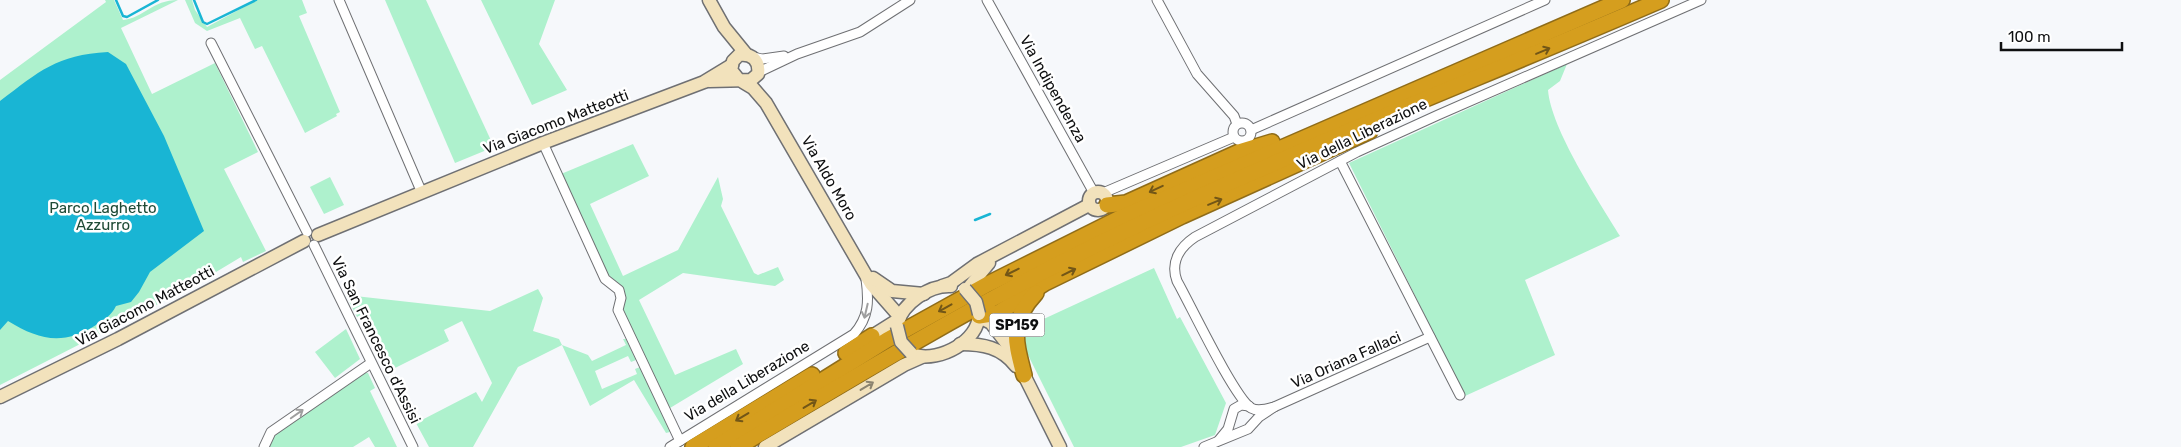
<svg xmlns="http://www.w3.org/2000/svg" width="2181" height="447" font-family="Rubik,sans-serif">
<rect width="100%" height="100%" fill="#f6f8fb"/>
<g fill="#aef1cd">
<path d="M105 0H114L123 20C144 18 152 0 178 0L121 28 152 94 215 63 258 152 224 169 266 251 243 262 241 257 186 290 0 385V80L106 2Z"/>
<polygon points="185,0 192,0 195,10 207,27 257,0 302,0 307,13 299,16 340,112 336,114 337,116 305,133 262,46 255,49 240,18 207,31 195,23"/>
<polygon points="385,0 426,0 494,147 455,163"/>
<polygon points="481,0 555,0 539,44 567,90 532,105"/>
<path d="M1567 64 1560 81 1548 90C1551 129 1598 200 1620 236L1525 280 1555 355 1465 396 1349 163Z"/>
<polygon points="633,144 649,176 590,204 623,276 678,250 718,177 723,199 721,206 754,273 758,275 778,267 784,280 775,286 683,273 639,300 675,375 736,349 743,364 670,408 623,310 625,294 622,286 607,274 561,174"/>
<polygon points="330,177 344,205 324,214 310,187"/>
<polygon points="1154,268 1177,319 1180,317 1226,403 1215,435 1181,447 1074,447 1026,351 1022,329"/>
<polygon points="538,289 543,298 533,331 559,339 562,345 588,355 592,361 626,345 623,339 626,339 636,360 631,362 628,356 595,371 602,389 637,374 635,369 640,367 670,432 666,433 634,380 590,406 562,345 518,367 473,447 429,447 416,423 476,392 482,402 492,383 462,321 444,330 449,341 391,370 363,314 357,317 346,295 490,311"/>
<polygon points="346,329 360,359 335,378 315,352"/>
<polygon points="365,373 368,373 375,388 370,391 397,447 375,447 369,437 353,447 268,447 274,435"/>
</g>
<path fill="#19b5d4" d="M108 52 126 64 164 136 204 231 150 272 139 292 131 302 116 306C111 316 105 319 96 325 63 346 39 340 8 321L0 330V101C40 71 56 55 108 52Z"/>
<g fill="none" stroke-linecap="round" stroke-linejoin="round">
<g stroke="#19b5d4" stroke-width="2.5">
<polyline points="116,0 123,16 127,17 158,0"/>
<polyline points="194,0 203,22 207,24 256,0"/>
<polyline points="975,220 990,214"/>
</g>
<g stroke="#6f7073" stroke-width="11">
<g id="street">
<polyline points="339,0 422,193"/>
<polyline points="987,0 1094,193"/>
<polyline points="1157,0 1197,74 1234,116 1237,124"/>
<polyline points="211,43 307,232"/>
<polyline points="753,57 762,59 784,56"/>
<polyline points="759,72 797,54 860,32 910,0"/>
<circle cx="1242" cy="132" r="9"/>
<polyline points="1251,130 1545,0"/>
<polyline points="543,143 605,279 619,290 621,298 618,310 680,441"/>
<polyline points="1340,161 1460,395"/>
<polyline points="1103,193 1234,137"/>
<polyline points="314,245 413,447"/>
<path d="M1274 407C1267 409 1258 412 1251 408 1234 397 1190 304 1177 281 1170 262 1180 247 1195 237L1357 152 1438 115 1701 0"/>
<polyline points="1219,440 1228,429 1234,409 1241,405 1249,406"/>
<polyline points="264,447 271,432 371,363"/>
<path d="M670 447 854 334C869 317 869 301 866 279"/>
<polyline points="1204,447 1248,429 1259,417 1274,407 1430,337"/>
</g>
</g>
<g stroke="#6f7073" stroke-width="15">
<g id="secondary">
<polyline points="709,0 724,27 746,54"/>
<path d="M709 81 751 80 758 74C760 61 752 53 739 55L733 61 731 70 739 80"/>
<polyline points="743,82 753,88 766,103 871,284 900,317"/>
<circle cx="1098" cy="201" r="9"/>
<polyline points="318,235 543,143 704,82 732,65"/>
<polyline points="873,278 892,291 924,294"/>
<polyline points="942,286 951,283 977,264 1089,205"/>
<polyline points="970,286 989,263"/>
<polyline points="979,317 991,323 1011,349 1060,447"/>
<path d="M897 324C903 303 929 285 951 286"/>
<polyline points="872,336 899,319"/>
<path d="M960 344C983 344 1001 347 1016 366"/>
<path d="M915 355C940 362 979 341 979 314"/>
<polyline points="0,397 118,339 304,241"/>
<polyline points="765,447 904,365 922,357"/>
</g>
</g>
<g stroke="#8f6c19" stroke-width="18">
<g id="highway">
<polyline points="1107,205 1126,203 1239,152 1272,142"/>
<polyline points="979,316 998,313 1045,283 1182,216 1370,131"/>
<polyline points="846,353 872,336"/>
<path d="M1024 375C1015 340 1009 322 1036 293"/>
<polyline points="693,447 812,375"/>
<polyline points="716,447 887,340 988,284 1118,219 1622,0"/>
<path d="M738 447C864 371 989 296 1121 233 1298 148 1481 78 1661 0"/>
</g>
</g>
<use href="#street" stroke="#fff" stroke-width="9"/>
<use href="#secondary" stroke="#f2e2bc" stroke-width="12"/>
<use href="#highway" stroke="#d59e1e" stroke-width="15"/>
<g stroke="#6f7073" stroke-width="15" stroke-linecap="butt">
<g id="secondary-bridge">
<polyline points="965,289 976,302 979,314"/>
<polyline points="897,326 901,342 911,353"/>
</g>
</g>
<use href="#secondary-bridge" stroke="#f2e2bc" stroke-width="12"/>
</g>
<defs><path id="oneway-shaft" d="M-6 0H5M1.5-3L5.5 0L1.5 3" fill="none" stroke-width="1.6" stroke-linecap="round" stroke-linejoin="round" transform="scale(1.25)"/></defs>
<g stroke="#725617">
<use href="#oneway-shaft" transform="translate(1543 51) rotate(-23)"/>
<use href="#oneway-shaft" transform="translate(1156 189) rotate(155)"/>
<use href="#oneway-shaft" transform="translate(1215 202) rotate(-23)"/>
<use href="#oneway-shaft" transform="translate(1012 272) rotate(154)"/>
<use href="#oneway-shaft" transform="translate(1069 272) rotate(-26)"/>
<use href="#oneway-shaft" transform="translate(945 308) rotate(151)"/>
<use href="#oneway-shaft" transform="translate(810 404) rotate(-31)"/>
<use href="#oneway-shaft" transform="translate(742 417) rotate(149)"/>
</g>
<g stroke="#9f9f9f">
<use href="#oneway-shaft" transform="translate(866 311) rotate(103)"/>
<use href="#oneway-shaft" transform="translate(297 414) rotate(-35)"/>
</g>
<use stroke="#8b836f" href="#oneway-shaft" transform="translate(867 386) rotate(-31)"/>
<g text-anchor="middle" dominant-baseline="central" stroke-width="5" stroke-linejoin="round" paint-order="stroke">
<rect fill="#fff" stroke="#565758" stroke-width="1" x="989.5" y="313.5" width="55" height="23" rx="4"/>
<g font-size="14" font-weight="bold" fill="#0e0f10">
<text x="1017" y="325">SP159</text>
</g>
<g font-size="15" fill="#0e0f10" stroke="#fff">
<text transform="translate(1053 89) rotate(61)">Via Indipendenza</text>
<text transform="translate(556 122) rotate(-21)">Via Giacomo Matteotti</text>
<text transform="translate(1362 134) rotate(-26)">Via della Liberazione</text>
<text transform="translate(829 178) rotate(60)">Via Aldo Moro</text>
<text transform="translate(145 306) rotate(-28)">Via Giacomo Matteotti</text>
<text transform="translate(376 340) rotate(64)">Via San Francesco d'Assisi</text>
<text transform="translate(1346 360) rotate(-24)">Via Oriana Fallaci</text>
<text transform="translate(747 381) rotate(-31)">Via della Liberazione</text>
</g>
<g font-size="15" fill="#1e4a35" stroke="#fff">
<text x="103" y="208">Parco Laghetto<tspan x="103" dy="17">Azzurro</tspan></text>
</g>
</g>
<path d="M2001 42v8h121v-8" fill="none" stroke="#0e0f10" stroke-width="2.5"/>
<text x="2008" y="42" font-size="15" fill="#0e0f10" stroke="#ffffff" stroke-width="4" paint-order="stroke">100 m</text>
</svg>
